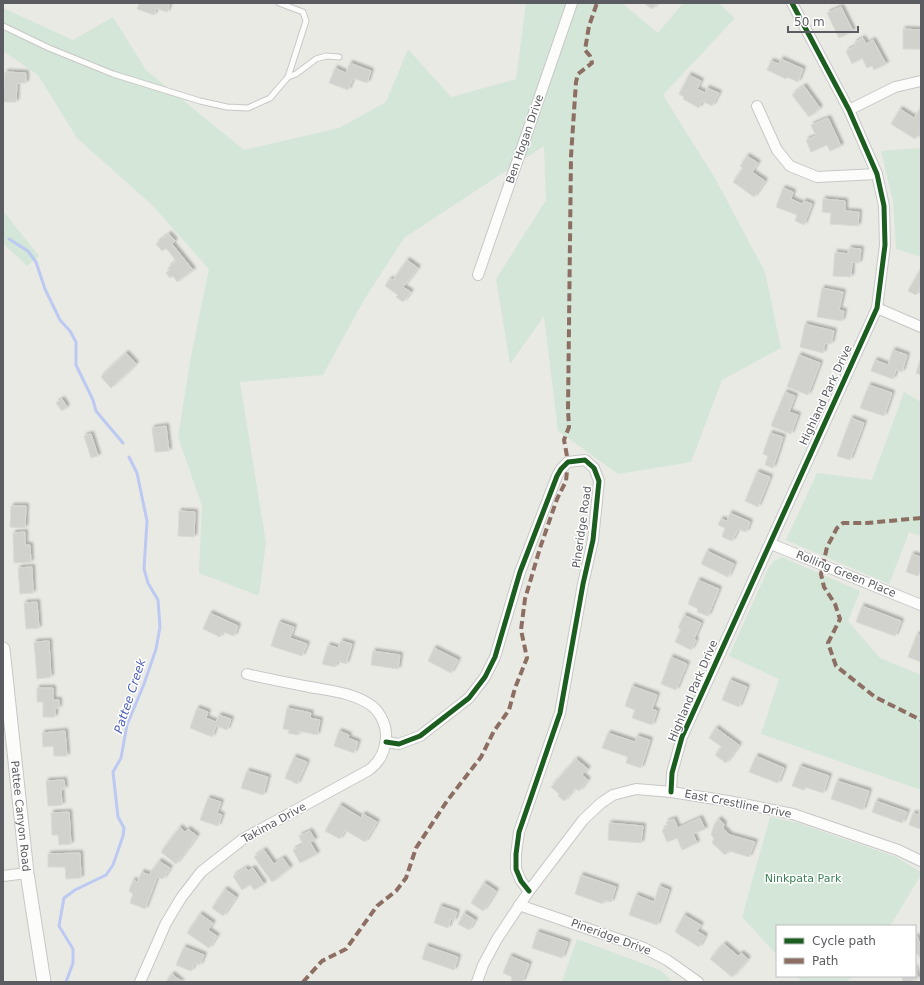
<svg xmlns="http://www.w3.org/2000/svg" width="924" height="985" font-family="'DejaVu Sans',sans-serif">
<defs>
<filter id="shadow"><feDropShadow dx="2.5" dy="-2.5" stdDeviation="1" flood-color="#0004"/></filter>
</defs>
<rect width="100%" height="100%" fill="#eaeae5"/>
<g fill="#d3e6d7">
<polygon points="526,3 622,3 658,33 683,3 719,3 735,18 663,95 716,180 765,272 781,348 722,380 691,462 618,474 558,431 544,316 510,364 496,279 546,200 544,146 404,238 364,300 323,375 240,382 266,543 259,596 199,573 202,506 178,437 191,356 209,269 153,206 77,138 38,75 3,51 3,8 73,40 113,17 146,70 244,150 339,128 386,102 408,49 451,97 516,79"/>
<polygon points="921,148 921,257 896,249 893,201 881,151"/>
<polygon points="3,211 39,256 27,266 3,243"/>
<polygon points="904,392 921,402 921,536 909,532 889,584 786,540 817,473 872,480"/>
<polygon points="782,557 860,591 848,621 880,658 921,675 921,790 761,734 779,679 729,656 768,569 774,561"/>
<polygon points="770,817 798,823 896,857 921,872 921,875 890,926 777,926 777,955 742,917"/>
<polygon points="577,939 660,970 673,982 562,982"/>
<polygon points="797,976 853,976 846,982 802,982"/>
</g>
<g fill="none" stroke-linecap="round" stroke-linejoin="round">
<g stroke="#bcc9f2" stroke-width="3">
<polyline points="9,239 28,251 36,262 45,289 60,320 70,331 76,342 76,365 93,400 96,411 123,443"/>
<polyline points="66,982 73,963 73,949 59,926 64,898 75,890 106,875 113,865 123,836 124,828 118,817 113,772 121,758 127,725 144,684 156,649 160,627 158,600 148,583 144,569 147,521 137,473 129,457"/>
</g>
</g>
<g fill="#d1d1ce" stroke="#dadad4" filter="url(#shadow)">
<polygon points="140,3 170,3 167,12 156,8 154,15 137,9"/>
<polygon points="644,3 657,3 652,9"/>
<polygon points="841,7 853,31 839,38 827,13"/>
<polygon points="903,29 921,30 921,49 903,49"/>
<polygon points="863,38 866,44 873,40 886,64 874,70 872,66 867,68 862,58 852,64 846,51 856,46 854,43"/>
<polygon points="781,59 803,69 798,82 787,77 786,79 767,70 771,61 779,64"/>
<polygon points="350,63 371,71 367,83 353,78 348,90 329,83 335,68 346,73"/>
<polygon points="5,72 26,73 26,83 17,83 16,102 3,102"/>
<polygon points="689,75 701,81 697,89 705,93 707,88 719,93 712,106 702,101 699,108 683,99 684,97 679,94"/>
<polygon points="804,86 820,108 809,117 792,95"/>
<polygon points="921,107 921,130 915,139 891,124 900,109 914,118"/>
<polygon points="828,118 841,146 830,151 827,145 811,152 806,140 816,136 811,125"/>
<polygon points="747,156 758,163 752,172 765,181 754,197 733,182 743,168 740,166"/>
<polygon points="783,188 793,192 791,199 802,204 804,201 812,204 804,225 795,221 797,215 776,207"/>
<polygon points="823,199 845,201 845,211 859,212 858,226 830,224 831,213 822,212"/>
<polygon points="169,234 175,241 172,244 193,270 177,282 173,276 170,278 166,273 170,270 168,268 176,261 166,248 162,251 156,244"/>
<polygon points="849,248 861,249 859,263 852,262 851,277 833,276 835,252 848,254"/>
<polygon points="407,260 418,268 403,287 411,292 403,302 396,297 398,295 385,286 390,279 393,280"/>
<polygon points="921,268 921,287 916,295 908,291"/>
<polygon points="822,288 843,292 839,310 844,311 842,321 817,317"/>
<polygon points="805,324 834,331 831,344 825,343 823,353 800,347"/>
<polygon points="893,350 907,355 902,372 896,370 893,379 871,371 875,360 888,365"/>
<polygon points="126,353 136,364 111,388 101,377"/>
<polygon points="799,355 820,363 808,395 787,387"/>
<polygon points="921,358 921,375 916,373"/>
<polygon points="869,385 892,393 884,416 860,408"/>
<polygon points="785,392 795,396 789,412 798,415 791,434 771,426"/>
<polygon points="62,399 67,407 62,411 56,403"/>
<polygon points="851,418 864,423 850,460 837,456"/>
<polygon points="166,426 169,451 155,452 152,428"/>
<polygon points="770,433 783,437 773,468 765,465 768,456 763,454"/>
<polygon points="91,434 98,456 91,458 84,436"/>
<polygon points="757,472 770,477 758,507 745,501"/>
<polygon points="11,506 26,506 25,528 10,527"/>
<polygon points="179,511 195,512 194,537 178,536"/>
<polygon points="730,513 750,522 746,532 738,529 732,541 722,537 725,528 718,525 721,519 727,521"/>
<polygon points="25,532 25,545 30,545 31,562 14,563 13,533"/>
<polygon points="707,551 734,564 728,577 701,564"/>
<polygon points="912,554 921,557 921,572 920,572 918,576 906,572"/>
<polygon points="32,567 33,593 20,594 18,568"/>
<polygon points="698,580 719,589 708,616 697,612 698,609 688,604"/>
<polygon points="37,602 39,628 26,629 24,603"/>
<polygon points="862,606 901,621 895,636 856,622"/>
<polygon points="210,613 238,626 234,636 223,632 220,637 203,629"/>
<polygon points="684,615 701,623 694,639 696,640 691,650 675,642 681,629 678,628"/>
<polygon points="279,622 294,627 290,638 307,644 302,656 271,646"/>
<polygon points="917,634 921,636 921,662 908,657"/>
<polygon points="49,641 51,677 37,679 34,642"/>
<polygon points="341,641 352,644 346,664 337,661 335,667 322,664 328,645 338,648"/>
<polygon points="434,648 458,660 451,673 428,661"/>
<polygon points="373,651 400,655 398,669 371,665"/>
<polygon points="671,657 687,664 676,690 661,684"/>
<polygon points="730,680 747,687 739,707 722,700"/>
<polygon points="632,686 657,695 652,709 657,711 652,725 632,718 635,710 625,706"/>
<polygon points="37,688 53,688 53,700 59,700 59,708 55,708 55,717 43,717 43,702 37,702"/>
<polygon points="197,708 208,712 206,718 216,722 219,715 231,719 227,730 216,726 212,737 190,728"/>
<polygon points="287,708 311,713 310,718 320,720 317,735 299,731 298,735 288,733 289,730 283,729"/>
<polygon points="716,728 739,745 726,763 715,755 722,747 709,738"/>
<polygon points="65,731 67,756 54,756 53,746 43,747 42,733"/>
<polygon points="339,731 349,735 348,738 358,742 354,753 334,746"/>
<polygon points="608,733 635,742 637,736 650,740 641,768 626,763 628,757 602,748"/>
<polygon points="756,756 784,768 778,783 749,772"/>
<polygon points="294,757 307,762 297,784 285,778"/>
<polygon points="576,759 588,769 582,775 588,780 579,791 575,788 564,801 558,796 559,794 551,787"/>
<polygon points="800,766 829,776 823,793 805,787 804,790 792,786"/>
<polygon points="247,771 268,777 263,795 241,788"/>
<polygon points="64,780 65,789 61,789 62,805 48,806 46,781"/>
<polygon points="837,781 869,791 863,810 831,799"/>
<polygon points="208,798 221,802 217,813 222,815 218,826 200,820"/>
<polygon points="876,801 907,812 902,823 872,812"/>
<polygon points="340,805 361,818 363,814 377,822 365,842 345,830 340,839 325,831"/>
<polygon points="920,810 921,826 920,829 909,825 913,813 918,815"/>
<polygon points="69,812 71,844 59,845 58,835 52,835 51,813"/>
<polygon points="700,818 705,829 693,834 697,843 682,850 677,838 667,842 662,830 668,827 666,822 674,819 678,828"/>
<polygon points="719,819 724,824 723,828 730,835 755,842 749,857 729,851 725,855 712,843 714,838 711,835 714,825"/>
<polygon points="609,823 643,826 641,843 608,840"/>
<polygon points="180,827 185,832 188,829 197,836 176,864 161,852"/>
<polygon points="310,831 315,840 310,842 317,854 300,863 293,850 303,845 299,836"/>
<polygon points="264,850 274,864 283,858 290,868 272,882 254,857"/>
<polygon points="80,853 81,878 66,879 65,867 48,867 48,854"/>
<polygon points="159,861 170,868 163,879 157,877 145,909 130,903 133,894 129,891 133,880 137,882 142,872 149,875"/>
<polygon points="246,868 248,871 253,868 264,884 254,890 250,884 242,890 233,876"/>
<polygon points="581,875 616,887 611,902 604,900 603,904 575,894"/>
<polygon points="484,883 496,891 483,911 471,903"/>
<polygon points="659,886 669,890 657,925 629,915 636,895 654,902"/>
<polygon points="225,889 236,897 223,916 212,908"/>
<polygon points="440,906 457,912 454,921 451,919 448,928 434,923"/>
<polygon points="464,913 475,920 469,930 458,924"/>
<polygon points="200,914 213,923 208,930 217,936 209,948 187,933"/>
<polygon points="684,915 701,925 697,931 705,936 699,947 675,932"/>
<polygon points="537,932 568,942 562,958 532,948"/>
<polygon points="917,936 919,942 921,941 921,957 919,957 918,954 915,955 915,937"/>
<polygon points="724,944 738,956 741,953 748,959 732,977 710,959"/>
<polygon points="426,946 458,957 454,970 422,959"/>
<polygon points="184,947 204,955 200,965 195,963 191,971 176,965"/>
<polygon points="510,956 529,964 522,982 511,982 512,977 503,973"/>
<polygon points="915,967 918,979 913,980 913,982 903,982 902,976 915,976"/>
<polygon points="172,974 182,982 166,982"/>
</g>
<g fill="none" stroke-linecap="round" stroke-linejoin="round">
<g stroke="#c7c7c7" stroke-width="7">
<g id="service">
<polyline points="279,3 303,12 306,21 288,77"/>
<polyline points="3,26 49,48 113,74 200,101 227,107 248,108 270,98 288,77 296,74 316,59 326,56 339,57"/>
</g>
</g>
<g stroke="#c7c7c7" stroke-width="12">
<g id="minor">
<polyline points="757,106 777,150 790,166 817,177 877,174"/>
<polyline points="849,110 895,87 921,81"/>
<polyline points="478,275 572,3"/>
<polyline points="877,308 921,327"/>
<polyline points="771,544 921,605"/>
<polyline points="386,742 399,744 420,736 469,698 485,677 495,657 520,572 557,476 561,469 568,462 585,460 594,468 599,481 593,540 583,584 560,713 519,832 516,854 516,869 521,881 529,891"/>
<polyline points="671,792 672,773 682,737 877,308 885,245 884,206 877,174 849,110 792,3"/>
<polyline points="3,876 27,873"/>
<polyline points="519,905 644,948 667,960 698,982"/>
<path d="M140 982 166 923 181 898 201 872 243 839 369 770C380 762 385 751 386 738 387 727 381 713 372 706 355 693 331 691 310 687 289 683 268 679 247 674"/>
<polyline points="477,982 483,965 497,939 529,891 583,820 601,803 613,795 636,789 671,792 728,801 793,814 898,850 921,861"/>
</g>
</g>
<g stroke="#c7c7c7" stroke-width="15">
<g id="tertiary">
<path id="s1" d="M3 649 27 873 44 982"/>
</g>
</g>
<use href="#service" stroke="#fcfcfb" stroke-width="5"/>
<use href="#minor" stroke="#fcfcfb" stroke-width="10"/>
<use href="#tertiary" stroke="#fcfcfb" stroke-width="13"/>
<g stroke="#8d6e63" stroke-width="4" stroke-dasharray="8 4" stroke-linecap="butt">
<polyline points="567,456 564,440 569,427 568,410 571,156 576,82 578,74 592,63 590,56 585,50 589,26 597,3"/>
<polyline points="921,518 867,523 843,523 837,528 827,547 821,574 824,587 835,604 840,619 828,643 836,666 875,697 921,720"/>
<polyline points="303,982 322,961 346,949 377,906 396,891 406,878 416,848 447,801 481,757 494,731 509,710 515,688 527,658 521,630 525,599 540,548 557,499 566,481 567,471"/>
</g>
<g stroke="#fff" stroke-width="8">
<g id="cycleway">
<polyline points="386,742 399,744 420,736 469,698 485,677 495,657 520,572 557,476 561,469 568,462 585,460 594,468 599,481 593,540 583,584 560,713 519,832 516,854 516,869 521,881 529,891"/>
<polyline points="671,792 672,773 682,737 877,308 885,245 884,206 877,174 849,110 792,3"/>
</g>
</g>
<use href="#cycleway" stroke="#1b5e20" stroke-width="5"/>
</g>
<g text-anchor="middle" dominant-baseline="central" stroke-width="3" stroke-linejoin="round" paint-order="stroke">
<g font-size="11" fill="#5b5c62" stroke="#fff">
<text transform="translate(525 139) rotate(-71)">Ben Hogan Drive</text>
<text transform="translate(826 395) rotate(-65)">Highland Park Drive</text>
<text transform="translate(582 527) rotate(-82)">Pineridge Road</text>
<text transform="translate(846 574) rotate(22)">Rolling Green Place</text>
<text transform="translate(693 691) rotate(-67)">Highland Park Drive</text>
<text transform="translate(738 804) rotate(11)">East Crestline Drive</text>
<text stroke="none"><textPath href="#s1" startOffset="168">Pattee Canyon Road</textPath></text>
<text transform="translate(274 823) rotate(-29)">Takima Drive</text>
<text transform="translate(611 937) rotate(20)">Pineridge Drive</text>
</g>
<g font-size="11" fill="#3c8155" stroke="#fff">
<text x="803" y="878">Ninkpata Park</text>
</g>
<g font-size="12" font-style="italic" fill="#4d5fb8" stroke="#fff">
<text transform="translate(130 696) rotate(-72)">Pattee Creek</text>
</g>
</g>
<rect width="924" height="985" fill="none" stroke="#5b5c62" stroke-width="8"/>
<rect x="776" y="925" width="140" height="52" fill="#ffffff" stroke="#bdbec0"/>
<rect x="784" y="938" width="20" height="6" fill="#1b5e20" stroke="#bdbec0"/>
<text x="812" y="945" font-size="12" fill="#5b5c62">Cycle path</text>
<rect x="784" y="958" width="20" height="6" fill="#8d6e63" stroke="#bdbec0"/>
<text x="812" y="965" font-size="12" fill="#5b5c62">Path</text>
<path d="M788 26v6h70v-6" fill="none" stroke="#5b5c62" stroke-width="2"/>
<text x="794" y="26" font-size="12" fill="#5b5c62" stroke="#ffffff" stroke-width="3" paint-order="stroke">50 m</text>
</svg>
